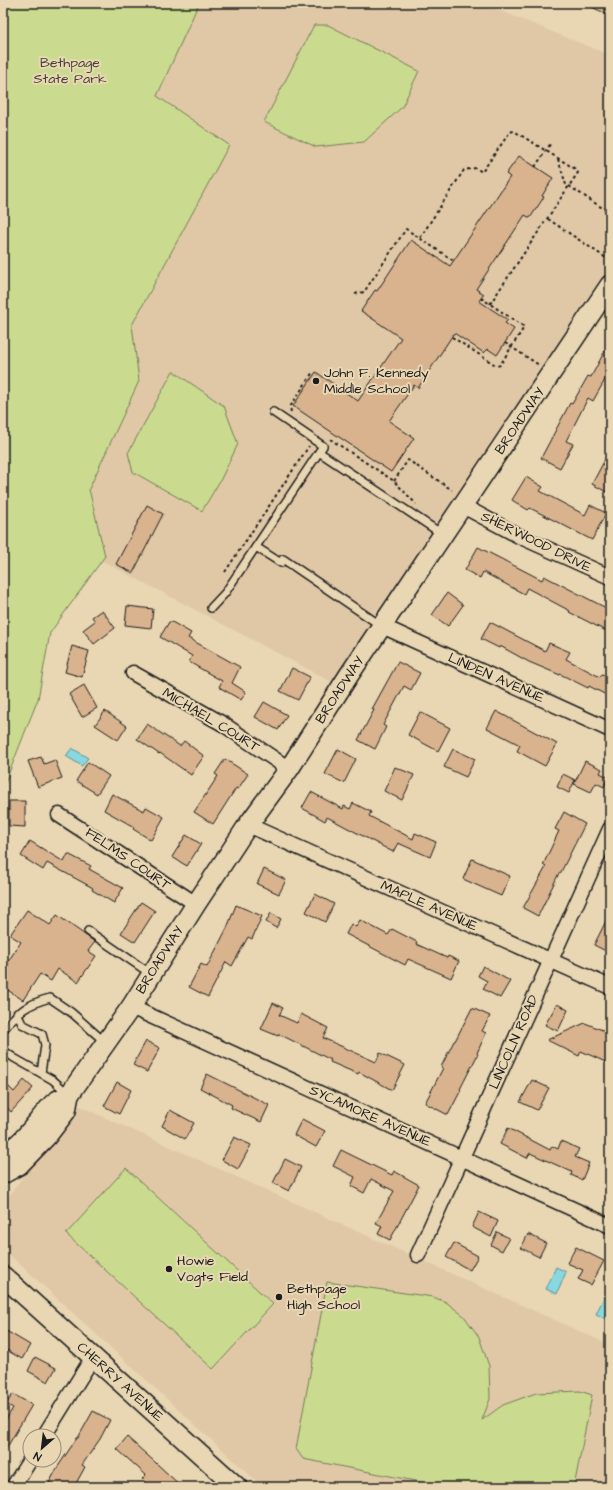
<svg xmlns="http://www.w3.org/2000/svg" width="613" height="1490" font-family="'Architects Daughter',sans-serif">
<rect width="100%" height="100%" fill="#e9d7b4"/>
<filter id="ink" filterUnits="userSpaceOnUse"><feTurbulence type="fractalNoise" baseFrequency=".025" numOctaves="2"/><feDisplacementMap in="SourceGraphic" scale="8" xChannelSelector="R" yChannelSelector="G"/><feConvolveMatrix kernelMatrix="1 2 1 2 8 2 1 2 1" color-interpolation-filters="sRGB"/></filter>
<g filter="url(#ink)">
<g fill="#e0c8a6">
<polygon points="146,3 481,3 610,55 610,271 332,682 74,546"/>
<polygon points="75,1104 610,1345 610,1487 263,1487 3,1249 3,1204"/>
</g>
<g fill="#cadb8f" stroke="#737c56">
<polygon points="3,3 199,3 157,96 229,145 132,325 139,381 89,489 105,556 50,633 38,699 3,788 3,618 7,592 3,587"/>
<polygon points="314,25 328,25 419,71 402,107 364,142 316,147 264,122"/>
<polygon points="173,371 224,406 238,444 221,479 202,511 133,472 128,453"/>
<polygon points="126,1168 273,1304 213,1369 66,1234"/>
<polygon points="327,1282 433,1297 446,1302 464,1316 479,1337 489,1366 490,1399 482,1420 503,1405 536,1393 580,1391 592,1395 574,1487 446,1487 303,1459 296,1449"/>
</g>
<g fill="#87d8e0" stroke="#5c8d92">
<polygon points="72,748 88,758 82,766 66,756"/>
<polygon points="556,1267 566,1272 557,1294 546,1289"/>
<polygon points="605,1295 610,1297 610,1310 606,1319 596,1314"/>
</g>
<g fill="#d8b38e" stroke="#1c1c1c">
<polygon points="584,3 610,3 610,16"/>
<polygon points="519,156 553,178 542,196 544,197 530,218 525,215 476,289 484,294 479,301 508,320 505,323 514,329 497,355 488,349 484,353 454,333 418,388 414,385 389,421 414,438 391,472 293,406 316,372 358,401 401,338 361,311 375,290 377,291 411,240 450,266 510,177 506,174"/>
<polygon points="610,341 610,371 593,401 588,398 566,441 573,444 560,468 541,458 570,403 572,404 588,376 591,377"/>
<polygon points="610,450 610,494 592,484"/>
<polygon points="526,477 543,487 540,491 585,515 590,505 606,513 592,540 530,508 528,510 512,500"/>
<polygon points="147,505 163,514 133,573 116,564"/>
<polygon points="478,547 542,580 544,576 610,610 610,633 569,612 570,611 527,588 524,594 483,572 480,578 465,570"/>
<polygon points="447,593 463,605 448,626 432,615"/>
<polygon points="127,606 153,609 151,628 125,625"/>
<polygon points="102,610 115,628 94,644 83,630 95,621 92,617"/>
<polygon points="169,622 172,622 191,633 188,638 240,667 232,683 246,692 241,700 219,687 222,681 189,662 192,656 160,637"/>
<polygon points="490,622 545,651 549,643 570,652 566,659 600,677 602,674 610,678 610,697 589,686 588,688 560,674 560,675 529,662 500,646 499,648 481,639"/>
<polygon points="72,646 89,651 82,677 65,672"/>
<polygon points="398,662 420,673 411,690 404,686 383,725 386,727 375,749 358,740 374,710 372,709"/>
<polygon points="292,668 310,677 298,700 280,691"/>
<polygon points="84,685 97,708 82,717 69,694"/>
<polygon points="264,702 287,715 278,730 255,717"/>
<polygon points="105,711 127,726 118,740 95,725"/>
<polygon points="496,711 557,744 545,766 517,751 520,745 487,728"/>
<polygon points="420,712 450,728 438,751 408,735"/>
<polygon points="147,724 180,746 184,741 204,756 191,775 160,753 159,754 137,739"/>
<polygon points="338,749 356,759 344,783 325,774"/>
<polygon points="453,749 475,759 466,777 444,767"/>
<polygon points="41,757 44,764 55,760 62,778 38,787 28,761"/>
<polygon points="225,759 248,774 238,789 236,788 213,824 194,812 218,776 215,774"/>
<polygon points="585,761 602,769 600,773 608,777 604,787 596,783 591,792 574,784"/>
<polygon points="88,762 109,776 97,794 76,781"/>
<polygon points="395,767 414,775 402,800 384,791"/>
<polygon points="563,774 575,780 569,793 557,787"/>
<polygon points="311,792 343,809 344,806 350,809 353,803 371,812 369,816 413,839 415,833 436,842 430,857 398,843 393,852 327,817 325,821 302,808"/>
<polygon points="112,794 144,811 146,807 164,817 151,840 133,829 134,827 104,810"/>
<polygon points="9,801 25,801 25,827 9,826"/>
<polygon points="564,812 585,824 560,874 559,873 538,916 523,908 546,867 543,865 559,831 555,829"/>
<polygon points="186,835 201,844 187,866 172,857"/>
<polygon points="30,841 64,862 68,854 91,866 89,869 123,888 114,903 92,890 93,888 47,863 43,870 21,856"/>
<polygon points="472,859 510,876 501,896 463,879"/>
<polygon points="264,869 286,880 279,894 257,884"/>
<polygon points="315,894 334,904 325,922 306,912"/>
<polygon points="141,902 155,911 135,942 121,933"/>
<polygon points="236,905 262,916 252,939 248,937 232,966 226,962 208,997 189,987 201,964 207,967 227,928"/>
<polygon points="27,910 50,925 57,915 95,942 88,951 96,956 78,982 58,969 51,981 40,974 23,1000 3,987 3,969 21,942 10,935"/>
<polygon points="271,913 281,919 276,928 266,922"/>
<polygon points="610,913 610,953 594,945"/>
<polygon points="360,920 388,935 392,929 417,942 416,944 447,958 448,956 459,961 451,978 408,959 405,965 346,934 351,924 356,927"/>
<polygon points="483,966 510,981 500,998 483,989 487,981 478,976"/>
<polygon points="273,1003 283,1008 279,1015 297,1023 301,1014 328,1028 323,1038 376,1062 380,1053 405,1065 392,1090 359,1072 358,1074 330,1062 331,1060 279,1034 278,1036 261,1029"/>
<polygon points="557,1004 568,1010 558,1031 545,1025"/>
<polygon points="472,1008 490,1016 482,1031 486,1033 477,1053 478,1054 460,1089 461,1090 448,1115 425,1103 443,1068 441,1067 454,1041 455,1041"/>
<polygon points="585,1023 605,1031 606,1036 610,1038 610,1064 581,1051 579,1056 547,1040"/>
<polygon points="146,1041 160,1048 147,1072 133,1065"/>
<polygon points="207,1074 269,1105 261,1122 231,1108 232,1105 200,1088"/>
<polygon points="24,1080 33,1088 11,1112 3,1103 3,1081 14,1092"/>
<polygon points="532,1080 549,1088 537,1110 520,1102"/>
<polygon points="117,1082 131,1090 119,1114 104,1106"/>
<polygon points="170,1110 194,1123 185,1139 162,1126"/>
<polygon points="302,1119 325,1131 316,1147 294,1135"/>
<polygon points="508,1128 550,1150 552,1146 558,1149 561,1141 579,1149 575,1157 589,1163 582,1180 571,1175 572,1172 530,1153 527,1158 500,1144"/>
<polygon points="234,1137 251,1145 238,1169 222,1160"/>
<polygon points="341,1150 392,1175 394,1171 419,1185 390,1240 378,1234 382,1226 376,1223 394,1191 371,1179 364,1193 351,1186 355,1177 333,1166"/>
<polygon points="285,1159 301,1167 289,1191 273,1183"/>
<polygon points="479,1212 498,1221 491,1237 472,1227"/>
<polygon points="497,1232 509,1238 502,1251 491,1245"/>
<polygon points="528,1234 546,1243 539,1257 521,1248"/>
<polygon points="454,1243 478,1256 470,1270 446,1257"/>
<polygon points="576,1247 604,1261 591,1285 578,1279 583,1270 567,1263"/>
<polygon points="3,1329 30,1345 22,1359 3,1348"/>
<polygon points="35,1357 56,1368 48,1382 28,1371"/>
<polygon points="13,1394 32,1405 3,1454 3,1424 13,1408 6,1404"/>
<polygon points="93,1411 110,1420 100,1439 82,1465 85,1467 74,1487 47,1487 57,1468 77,1438 78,1438"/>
<polygon points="127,1437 156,1463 182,1487 150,1487 142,1479 146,1475 117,1449"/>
</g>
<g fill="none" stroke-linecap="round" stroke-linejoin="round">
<g stroke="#1c1c1c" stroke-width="10">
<g id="lane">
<polyline points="319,452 442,534"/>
<polyline points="256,547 281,563 283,559 380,625"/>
<polyline points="211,608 225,593 323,446 273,412"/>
<polyline points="88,931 151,974"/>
<polyline points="17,1013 22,1024 42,1034 45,1045 41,1073"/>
<path d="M3 1030C18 1012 27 1004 50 998L72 1013 106 1043"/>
<polyline points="3,1050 14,1058 53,1080 67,1093"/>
</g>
</g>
<g stroke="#1c1c1c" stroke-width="17">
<g id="street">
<polyline points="463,506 519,536 610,577"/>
<polyline points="382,626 610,730"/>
<polyline points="133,673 223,724 289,769"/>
<polyline points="59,815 196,904"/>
<polyline points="248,825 610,987"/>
<polyline points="131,1007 610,1226"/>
<polyline points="418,1255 610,829"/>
<polyline points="44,1436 93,1357"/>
<polyline points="13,1487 30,1460"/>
</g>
</g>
<g stroke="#1c1c1c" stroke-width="22">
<g id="secondary">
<path d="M3 1154C25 1144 38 1118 55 1102 59 1099 65 1097 69 1095"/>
<polyline points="3,1174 19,1165 47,1136 66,1111 69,1095 131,1007 196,904 248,825 289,769 349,675 610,285"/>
<polyline points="3,1276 237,1487"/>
</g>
</g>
<g stroke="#1c1c1c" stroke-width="2" stroke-dasharray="3 3" stroke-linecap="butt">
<polyline points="558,159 567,188"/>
<polyline points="535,167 551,143"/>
<polyline points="569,186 610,213"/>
<polyline points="548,219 606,258"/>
<polyline points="420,238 464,170 476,168 482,172 510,132 514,131 577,170"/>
<polyline points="355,294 364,292 406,229 454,261"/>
<polyline points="490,304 579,171"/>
<polyline points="452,337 497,366 500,365 523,329 523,326 481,298"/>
<polyline points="505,343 539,365"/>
<polyline points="291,412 290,407 313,372"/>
<polyline points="330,439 394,481 416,504"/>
<polyline points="394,481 408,460 452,490"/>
<polyline points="225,572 309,446"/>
</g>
<use href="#lane" stroke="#e9d7b4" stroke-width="7"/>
<use href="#street" stroke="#e9d7b4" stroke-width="14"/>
<use href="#secondary" stroke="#e9d7b4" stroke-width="19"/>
</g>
</g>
<g fill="#1c1c1c" stroke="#e9d7b4" stroke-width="1.5">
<circle cx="316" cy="381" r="4"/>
<circle cx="169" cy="1269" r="4"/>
<circle cx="279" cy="1297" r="4"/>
</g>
<g text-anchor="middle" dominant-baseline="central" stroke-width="4" stroke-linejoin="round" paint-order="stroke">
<g font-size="14" fill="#3f4233" stroke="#e9d7b4">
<text x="70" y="63">Bethpage<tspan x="70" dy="16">State Park</tspan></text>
</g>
<g font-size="14" fill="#1c1c1c" stroke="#e9d7b4" text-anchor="start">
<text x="324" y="373">John F. Kennedy<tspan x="324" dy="16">Middle School</tspan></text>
<text x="177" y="1261">Howie<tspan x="177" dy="16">Vogts Field</tspan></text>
<text x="287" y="1289">Bethpage<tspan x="287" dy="16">High School</tspan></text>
</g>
<g font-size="14" fill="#1c1c1c" stroke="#e9d7b4">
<text transform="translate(520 421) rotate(-56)">BROADWAY</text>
<text transform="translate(536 542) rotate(26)">SHERWOOD DRIVE</text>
<text transform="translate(496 678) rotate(24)">LINDEN AVENUE</text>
<text transform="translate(340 690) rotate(-57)">BROADWAY</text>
<text transform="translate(211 720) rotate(31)">MICHAEL COURT</text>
<text transform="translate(128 859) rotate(34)">FELMS COURT</text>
<text transform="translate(429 906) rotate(24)">MAPLE AVENUE</text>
<text transform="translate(160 960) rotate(-58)">BROADWAY</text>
<text transform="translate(514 1042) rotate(-66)">LINCOLN ROAD</text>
<text transform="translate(370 1116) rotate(24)">SYCAMORE AVENUE</text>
<text transform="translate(120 1382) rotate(42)">CHERRY AVENUE</text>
</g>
</g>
<rect width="613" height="1490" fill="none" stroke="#e9d7b4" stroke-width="16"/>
<rect x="8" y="8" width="597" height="1474" fill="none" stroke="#1c1c1c" stroke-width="1.5" filter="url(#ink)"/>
<g transform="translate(42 1448) rotate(208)"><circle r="19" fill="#e9d7b4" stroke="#978c77"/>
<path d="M0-3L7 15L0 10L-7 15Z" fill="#1c1c1c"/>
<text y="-6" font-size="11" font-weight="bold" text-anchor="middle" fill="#1c1c1c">N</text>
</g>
</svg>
